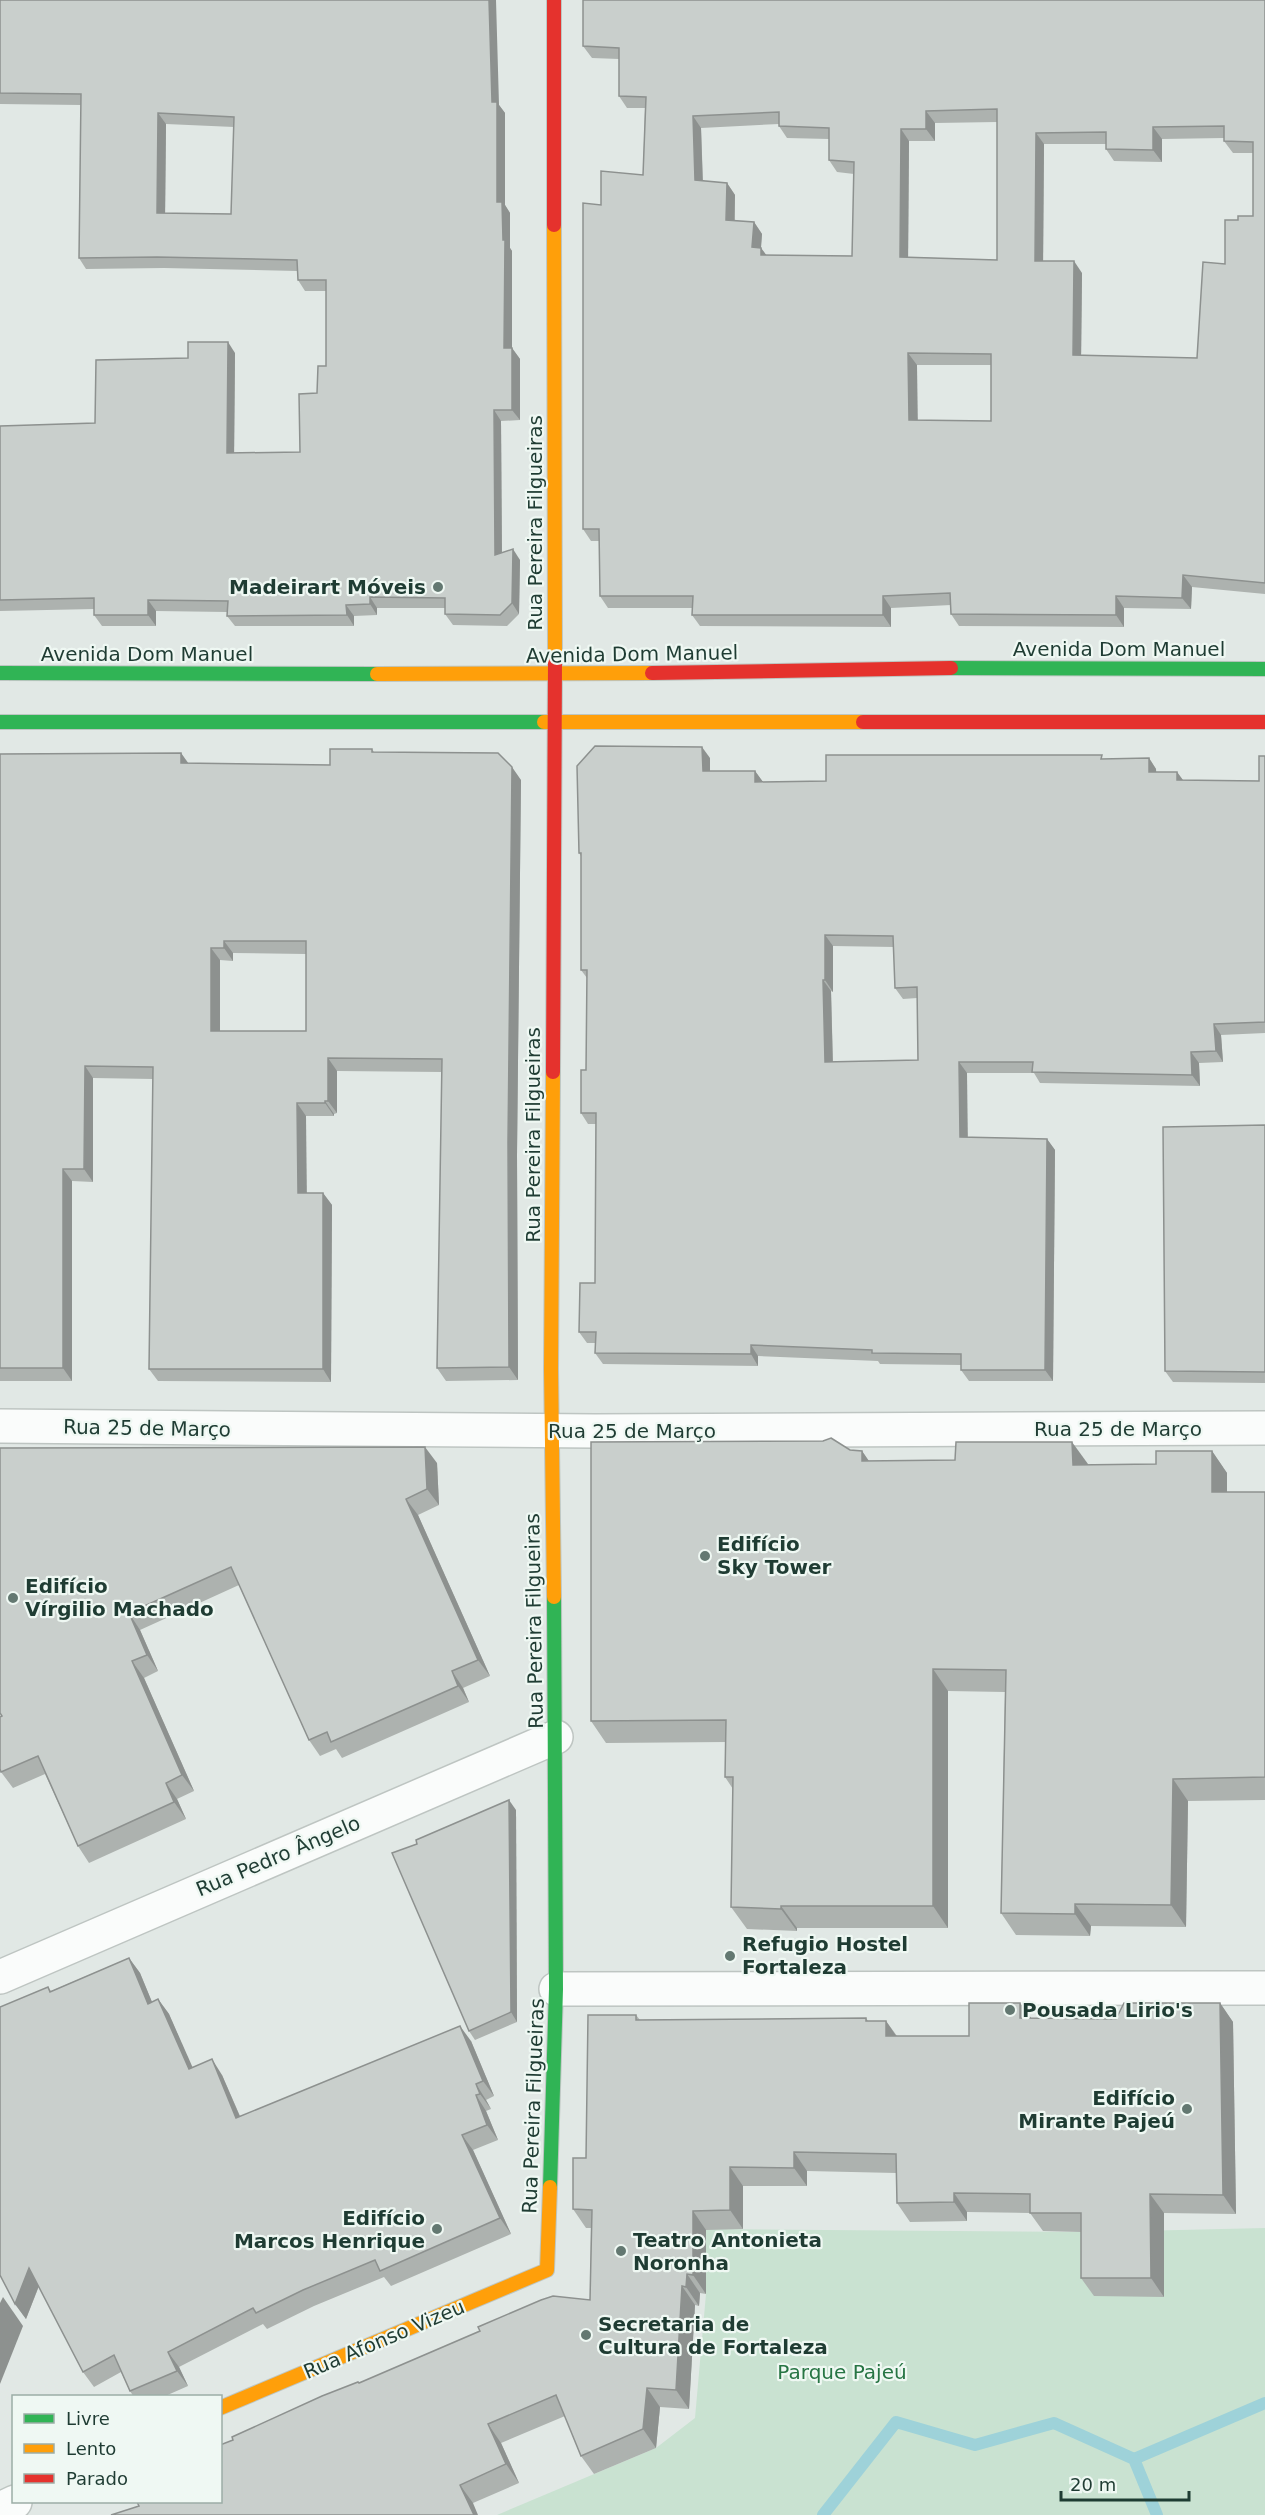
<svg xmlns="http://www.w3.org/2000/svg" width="1265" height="2515" font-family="'DejaVu Sans',sans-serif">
<rect width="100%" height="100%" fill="#e1e8e5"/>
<polygon fill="#c9e2d1" points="1265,2228 1265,2515 497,2515 656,2448 695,2418 706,2294 706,2229 1093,2232"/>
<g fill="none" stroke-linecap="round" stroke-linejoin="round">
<g stroke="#9ed2d9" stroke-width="12">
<polyline points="1134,2459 1265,2403"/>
<polyline points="823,2515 896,2422 975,2445 1054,2423 1134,2459 1157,2515"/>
</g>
<g stroke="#bec5c2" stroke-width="36">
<g id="street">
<polyline points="0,1426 595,1431 1265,1428"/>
<polyline points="0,1977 556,1737"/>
<polyline points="556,1989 1265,1988"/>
<polyline points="0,2509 15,2502"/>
</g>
</g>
<g stroke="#bdc6c2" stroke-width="16">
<g id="fast">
<polyline points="951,668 1265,669"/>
<polyline points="0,673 377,674"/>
<polyline points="0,722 544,722"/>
<polyline points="550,2187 556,1989 554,1597"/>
</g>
</g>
<g stroke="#bdc6c2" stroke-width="16">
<g id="slow">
<polyline points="554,225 555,661"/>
<polyline points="377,674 652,673"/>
<polyline points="544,722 863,722"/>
<polyline points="553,1072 551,1369 554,1597"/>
<polyline points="220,2408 547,2270 550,2187"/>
</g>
</g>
<g stroke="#bdc6c2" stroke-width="16">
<g id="jam">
<polyline points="554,0 554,225"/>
<polyline points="652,673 951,668"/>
<polyline points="863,722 1265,722"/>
<polyline points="553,1072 555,661"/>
</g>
</g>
<use href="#street" stroke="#fafcfb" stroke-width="33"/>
<use href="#fast" stroke="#30b455" stroke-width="14"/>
<use href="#slow" stroke="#ff9f0a" stroke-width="14"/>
<use href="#jam" stroke="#e5322d" stroke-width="14"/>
</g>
<g fill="#adb2af" fill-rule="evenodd">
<path d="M0 0 499 105 505 113V205L510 213V248L512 251V348L520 359V420L501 421 502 552 520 560 519 614 507 626 453 625 445 614V608H377V615L354 616V626H235L227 616V612L156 611V626H102L94 615V609L0 611V426L95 423 188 358 235 353 234 453 300 452 326 366V291H305L298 280 297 271 164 268 86 269 79 258 81 105 0 104ZM166 124 234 127 231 214 165 213Z"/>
<path d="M1265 0V594L1192 587 1191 609 1124 608V627L959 626 951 614V605L891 608V627L700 626 692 615V608H608L600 596V541H591L583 529 601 205 643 175 645 108H627L619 96V59L592 58 583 46ZM997 122V260L908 257 909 141H935V123ZM779 124V126L787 138 829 139V160L837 172 854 174 852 256 766 255 761 248 762 234 754 222 735 221V195L727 183 703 181 701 128ZM1224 138V141L1233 153H1253V216L1238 220 1197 358 1081 355 1082 273 1043 261 1044 144H1106V149L1114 161 1162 162V139ZM917 365H991V421L917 420Z"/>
<path d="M372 749 374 752 521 780 517 1155 518 1380 446 1381 437 1368 442 1072 337 1071V1113L334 1114V1116H306V1193H323L332 1205 331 1382 158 1381 149 1369 153 1079 93 1078V1182L72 1181V1381H0V754L181 753 189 764 330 765ZM233 953 306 954V1031H220V960L233 961Z"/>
<path d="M1265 756V1033L1221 1035 1223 1062 1199 1063 1200 1086 1040 1083 1034 1073H967V1137L1047 1139 1055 1150 1053 1381H969L961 1370V1365L880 1364 878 1361 758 1356V1366L603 1364 595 1353 596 1343H587L579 1332 595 1283 596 1124H588L581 1113 586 1070 587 978 581 970V856L579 853 710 758V771H755L763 782 826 781 1104 759 1149 758 1156 769V772H1177L1183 780 1259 781ZM833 946 894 947 895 988 903 999 917 998 918 1060 833 1062 831 991 833 992Z"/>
<polygon points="1265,1125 1265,1383 1173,1382 1165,1371"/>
<polygon points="0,1448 437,1463 439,1505 418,1515 490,1676 463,1688 469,1702 342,1758 336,1749 320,1756 309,1740 239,1585 140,1630 158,1671 144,1678 194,1791 177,1799 186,1819 89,1863 78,1846 45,1774 13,1788 1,1772"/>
<polygon points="862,1451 869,1461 1088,1465 1156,1464 1212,1451 1227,1473 1227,1492 1265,1492 1265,1800 1188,1801 1186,1927 1091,1926 1090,1936 1016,1935 1001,1913 1005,1692 948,1691 948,1928 797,1928 797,1931 747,1929 731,1907 733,1789 725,1777 726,1742 606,1743 591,1721"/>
<polygon points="516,1810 517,2022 475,2040 469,2031 417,1844"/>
<polygon points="129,1958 140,1973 152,2002 158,1999 169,2014 192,2068 222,2075 240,2116 471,2041 494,2096 486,2100 491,2109 486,2111 498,2140 473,2150 511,2234 391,2286 384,2277 314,2306 267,2329 263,2324 179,2367 188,2386 163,2397 134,2397 130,2391 121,2372 94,2387 83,2372 39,2286 26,2319 15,2304 48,1987 51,1991"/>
<polygon points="1020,2003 1031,2018 1116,2019 1220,2003 1233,2022 1236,2214 1164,2213 1164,2297 1094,2296 1081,2278 1081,2232 1043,2231 1030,2213 967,2212 967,2221 910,2222 897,2203 896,2173 807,2171 807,2186 743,2186 743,2229 706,2230 706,2294 700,2293 699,2306 695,2305 689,2409 660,2407 656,2448 594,2474 581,2456 565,2416 501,2443 519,2483 473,2503 139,2506 359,2383 590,2300 591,2228 586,2228 573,2209 586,2158 636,2015 640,2020 866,2018 868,2021 886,2021 897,2036 969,2036"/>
</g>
<g fill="#8d918f">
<polygon points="489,0 496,0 499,105 505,113 505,205 510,213 510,248 512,251 512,359 504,348 503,240 497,202 492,102"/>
<polygon points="926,111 935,123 935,141 926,129"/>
<polygon points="158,113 166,124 165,223 157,213"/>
<polygon points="693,116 701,128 703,192 695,180"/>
<polygon points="1153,127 1162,139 1162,162 1153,150"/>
<polygon points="901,129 909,141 908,269 900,257"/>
<polygon points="1036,133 1044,144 1043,272 1035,261"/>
<polygon points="727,183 735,195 734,232 726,220"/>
<polygon points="754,222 762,234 760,259 752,247"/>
<polygon points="761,248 770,260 761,255"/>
<polygon points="1074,261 1082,273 1081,367 1073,355"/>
<polygon points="228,342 235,353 234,464 227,453"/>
<polygon points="512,348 520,359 520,420 512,410"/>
<polygon points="908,353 917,365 918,432 909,420"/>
<polygon points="494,410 501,421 502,565 495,555"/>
<polygon points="513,549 520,560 519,614 512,603"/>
<polygon points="1183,575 1192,587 1191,609 1182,598"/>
<polygon points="883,596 891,608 891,627 883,615"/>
<polygon points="1116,596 1124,608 1124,627 1116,615"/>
<polygon points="370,597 377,608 377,615 370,604"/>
<polygon points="148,600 156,611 156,626 148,615"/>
<polygon points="346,605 354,616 354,626 347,615"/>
<polygon points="702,747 710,758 710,782 703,771"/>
<polygon points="181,753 190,766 181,763"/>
<polygon points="1149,758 1156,769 1157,784 1149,772"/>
<polygon points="512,767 521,780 517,1155 518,1380 509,1367 508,1142"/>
<polygon points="755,771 763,782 755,782"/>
<polygon points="1177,772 1185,783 1177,780"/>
<polygon points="825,935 833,946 833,992 825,980"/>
<polygon points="224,941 233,953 233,961 224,948"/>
<polygon points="211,948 220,960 220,1044 211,1031"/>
<polygon points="823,980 831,991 833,1073 825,1062"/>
<polygon points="1214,1024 1221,1035 1223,1062 1216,1051"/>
<polygon points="1191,1052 1199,1063 1200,1086 1192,1075"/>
<polygon points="328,1058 337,1071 337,1113 328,1101"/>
<polygon points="959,1062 967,1073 968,1149 960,1137"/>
<polygon points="85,1066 93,1078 93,1182 84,1169"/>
<polygon points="325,1101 334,1114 334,1116 325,1103"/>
<polygon points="297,1103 306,1116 307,1205 298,1193"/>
<polygon points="1047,1139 1055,1150 1053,1381 1045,1370"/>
<polygon points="63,1169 72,1181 72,1381 63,1368"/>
<polygon points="323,1193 332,1205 331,1382 323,1369"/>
<polygon points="751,1345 758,1356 758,1366 751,1354"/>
<polygon points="1072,1442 1088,1464 1088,1487 1073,1465"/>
<polygon points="425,1447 437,1463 439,1505 427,1489"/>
<polygon points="862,1451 877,1473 862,1461"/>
<polygon points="1212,1451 1227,1473 1227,1514 1212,1492"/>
<polygon points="406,1499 418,1515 490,1676 478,1660"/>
<polygon points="129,1613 140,1630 158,1671 147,1655"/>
<polygon points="132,1661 144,1678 194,1791 182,1775"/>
<polygon points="933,1669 948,1691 948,1928 933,1906"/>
<polygon points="452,1671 463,1688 469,1702 458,1686"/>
<polygon points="1173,1779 1188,1801 1186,1927 1171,1905"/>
<polygon points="166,1783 177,1799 186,1819 174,1802"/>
<polygon points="509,1800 516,1810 517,2022 511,2012"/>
<polygon points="1075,1904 1091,1926 1090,1936 1075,1914"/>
<polygon points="781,1906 797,1928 797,1931 781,1909"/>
<polygon points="129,1958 140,1973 159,2019 148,2004"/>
<polygon points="158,1999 169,2014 200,2084 189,2069"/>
<polygon points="1020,2003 1034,2022 1020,2018"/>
<polygon points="1220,2003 1233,2022 1236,2214 1223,2195"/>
<polygon points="886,2021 899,2040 886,2036"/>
<polygon points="460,2026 471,2041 494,2096 483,2081"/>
<polygon points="212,2059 222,2075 247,2133 236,2118"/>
<polygon points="476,2084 486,2100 491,2109 480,2094"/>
<polygon points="476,2095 486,2111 498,2140 487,2125"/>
<polygon points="462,2135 473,2150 511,2234 500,2218"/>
<polygon points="794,2152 807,2171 807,2186 794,2168"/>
<polygon points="730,2167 743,2186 743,2229 730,2210"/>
<polygon points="954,2193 967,2212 967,2221 954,2202"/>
<polygon points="1150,2194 1164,2213 1164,2297 1151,2278"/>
<polygon points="693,2211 706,2230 706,2294 693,2275"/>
<polygon points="29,2268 40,2283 26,2319 15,2304"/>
<polygon points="687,2274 700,2293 699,2306 686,2287"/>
<polygon points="682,2286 695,2305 689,2409 676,2390"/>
<polygon points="3,2297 23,2326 0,2384 0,2303"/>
<polygon points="168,2352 179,2367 188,2386 177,2371"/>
<polygon points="647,2388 660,2407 656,2448 643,2429"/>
<polygon points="488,2424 501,2443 519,2483 506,2464"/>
<polygon points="460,2485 473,2503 478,2515 474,2515"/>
</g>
<g fill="#c9cfcc" stroke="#8d918f" stroke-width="1.5" fill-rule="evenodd">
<path d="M0 0H489L492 102H497V202H502L503 240H505L504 348H512V410H494L495 555 513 549 512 603 500 615 445 614V598L370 597V604L346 605 347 615 227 616 228 601 148 600V615H94V598L0 600V426L95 423 96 360 188 358V342H228L227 453 300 452 299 394 317 393 318 366H326V280H298L297 260 157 257 79 258 81 94 0 93ZM158 113 234 117 231 214 157 213Z"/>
<path d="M583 0H1265V583L1183 575 1182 598 1116 596V615L951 614 950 593 883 596V615H692L693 596H600L599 529H583V203L601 205V171L643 175 646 97 619 96V48L583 46ZM997 109V260L900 257 901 129H926V111ZM779 112V126L829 128V160L854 162 852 256 761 255V248L752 247 754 222 726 220 727 183 695 180 693 116ZM1224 126V141L1253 142V216H1238V220H1225V264L1203 262 1197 358 1073 355 1074 261H1035L1036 133 1106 132V149L1153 150V127ZM908 353 991 354V421L909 420Z"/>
<path d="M595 746 702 747 703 771H755V782L826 781V755H1102L1101 759 1149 758V772H1177V780L1259 781V756H1265V1022L1214 1024 1216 1051 1191 1052 1192 1075 1032 1072 1033 1062H959L960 1137 1047 1139 1045 1370H961V1354L872 1353V1350L751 1345V1354L595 1353 596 1332H579L580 1283H595L596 1113H581V1070H586L587 970H581V853H579L577 766ZM825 935 893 936 895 988 917 987 918 1060 825 1062 823 980H825Z"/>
<path d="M330 749H372V752L498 753 512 767 508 1142 509 1367 437 1368 442 1059 328 1058V1101H325V1103H297L298 1193H323V1369H149L153 1067 85 1066 84 1169H63V1368H0V754L181 753V763L330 765ZM224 941H306V1031H211V948H224Z"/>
<polygon points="1265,1125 1265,1372 1165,1371 1163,1127"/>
<polygon points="831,1438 850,1450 862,1451 862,1461 955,1460 956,1442 1072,1442 1073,1465 1156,1464 1156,1451 1212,1451 1212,1492 1265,1492 1265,1777 1173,1779 1171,1905 1075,1904 1075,1914 1001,1913 1006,1670 933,1669 933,1906 781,1906 781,1909 731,1907 733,1777 725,1777 726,1720 591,1721 591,1442 823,1441"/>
<polygon points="425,1447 427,1489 406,1499 478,1660 452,1671 458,1686 331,1742 327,1732 309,1740 231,1567 129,1613 147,1655 132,1661 182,1775 166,1783 174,1802 78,1846 38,1756 1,1772 0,1769 0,1717 2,1716 0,1713 0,1448"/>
<polygon points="509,1800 511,2012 469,2031 392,1853 417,1844 416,1840"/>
<polygon points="129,1958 148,2004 158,1999 189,2069 212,2059 236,2118 460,2026 483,2081 476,2084 480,2094 476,2095 487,2125 462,2135 500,2218 380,2271 375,2260 303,2290 256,2313 253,2308 168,2352 177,2371 130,2391 114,2355 83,2372 29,2268 15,2304 0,2275 0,2007 48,1987 50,1992"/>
<polygon points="969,2003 1020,2003 1020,2018 1116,2019 1124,2003 1220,2003 1223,2195 1150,2194 1151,2278 1081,2278 1081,2213 1030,2213 1030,2194 954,2193 954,2202 897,2203 896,2154 794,2152 794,2168 730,2167 730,2210 693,2211 693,2275 687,2274 686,2287 682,2286 676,2390 647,2388 643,2429 581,2456 556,2395 488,2424 506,2464 460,2485 474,2515 111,2515 139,2506 137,2502 220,2502 220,2445 233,2440 232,2437 322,2396 358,2382 359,2383 480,2331 478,2327 541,2300 553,2296 590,2300 592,2210 573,2209 573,2158 586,2158 588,2015 636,2015 636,2020 866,2018 866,2021 886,2021 886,2036 969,2036"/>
</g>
<g fill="#637871" stroke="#eff8f3" stroke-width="2">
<circle cx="438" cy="587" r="6"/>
<circle cx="705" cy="1556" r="6"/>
<circle cx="13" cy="1598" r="6"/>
<circle cx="730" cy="1956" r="6"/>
<circle cx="1010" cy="2010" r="6"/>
<circle cx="1187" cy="2109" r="6"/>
<circle cx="437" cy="2229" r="6"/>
<circle cx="621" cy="2251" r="6"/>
<circle cx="586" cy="2335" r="6"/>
</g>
<g text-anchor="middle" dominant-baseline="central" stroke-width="4.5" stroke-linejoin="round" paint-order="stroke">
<g font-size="20" fill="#1f3c33" stroke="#eff8f3">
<text transform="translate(535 523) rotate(-90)">Rua Pereira Filgueiras</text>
<text x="1119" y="649">Avenida Dom Manuel</text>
<text x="147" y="654">Avenida Dom Manuel</text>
<text transform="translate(632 654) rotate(-1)">Avenida Dom Manuel</text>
<text transform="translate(533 1135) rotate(-90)">Rua Pereira Filgueiras</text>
<text transform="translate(147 1428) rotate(1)">Rua 25 de Março</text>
<text x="1118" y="1429">Rua 25 de Março</text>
<text x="632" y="1431">Rua 25 de Março</text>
<text transform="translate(534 1621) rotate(-91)">Rua Pereira Filgueiras</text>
<text transform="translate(278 1856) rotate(-23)">Rua Pedro Ângelo</text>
<text transform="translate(533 2106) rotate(-88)">Rua Pereira Filgueiras</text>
<text transform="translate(384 2339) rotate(-23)">Rua Afonso Vizeu</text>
</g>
<g font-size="20" font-weight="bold" fill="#1f3c33" stroke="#eff8f3" text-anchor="start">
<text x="426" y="587" text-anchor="end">Madeirart Móveis</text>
<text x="717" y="1544">Edifício<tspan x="717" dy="23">Sky Tower</tspan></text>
<text x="25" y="1586">Edifício<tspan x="25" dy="23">Vírgilio Machado</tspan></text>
<text x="742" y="1944">Refugio Hostel<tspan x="742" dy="23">Fortaleza</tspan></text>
<text x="1022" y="2010">Pousada Lirio's</text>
<text x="1175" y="2098" text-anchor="end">Edifício<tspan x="1175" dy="23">Mirante Pajeú</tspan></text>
<text x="425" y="2218" text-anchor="end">Edifício<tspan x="425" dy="23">Marcos Henrique</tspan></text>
<text x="633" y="2240">Teatro Antonieta<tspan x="633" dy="23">Noronha</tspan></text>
<text x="598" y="2324">Secretaria de<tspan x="598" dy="23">Cultura de Fortaleza</tspan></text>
</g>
<g font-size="20" fill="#277544" stroke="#eff8f3">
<text x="842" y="2372">Parque Pajeú</text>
</g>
</g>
<rect x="12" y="2395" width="210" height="108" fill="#eff8f3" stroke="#9cada6" stroke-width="1.5"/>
<rect x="24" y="2414" width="30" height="9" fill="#30b455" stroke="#9cada6" stroke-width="1.5"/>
<text x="66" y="2425" font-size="18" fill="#1f3c33">Livre</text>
<rect x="24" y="2444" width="30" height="9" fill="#ff9f0a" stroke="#9cada6" stroke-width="1.5"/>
<text x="66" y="2455" font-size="18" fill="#1f3c33">Lento</text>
<rect x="24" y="2474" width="30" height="9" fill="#e5322d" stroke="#9cada6" stroke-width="1.5"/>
<text x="66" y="2485" font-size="18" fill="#1f3c33">Parado</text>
<path d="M1061 2491v9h128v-9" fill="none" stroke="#1f3c33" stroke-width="3"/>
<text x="1070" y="2491" font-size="18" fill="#1f3c33" stroke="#eff8f3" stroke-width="4.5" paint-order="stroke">20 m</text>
</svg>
